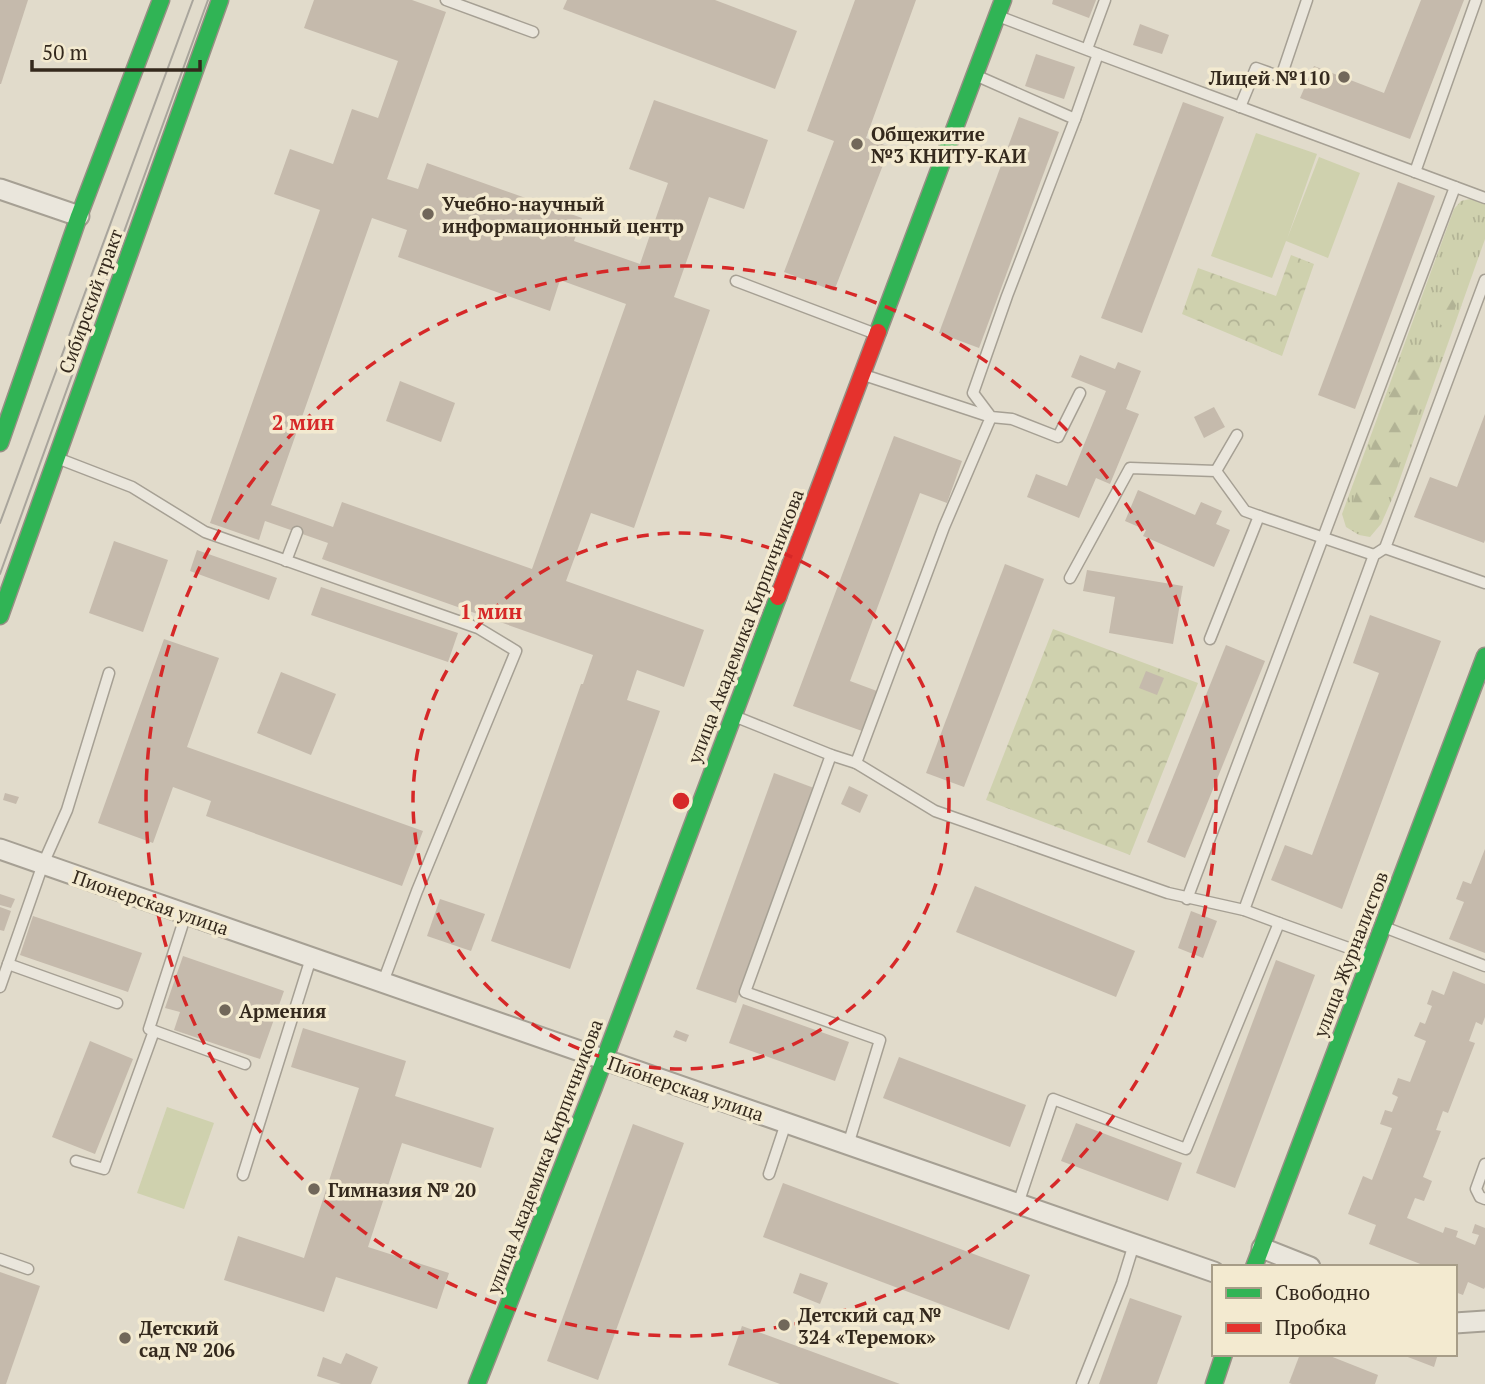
<svg xmlns="http://www.w3.org/2000/svg" width="1485" height="1384" font-family="'PT Serif',serif">
<defs>
<pattern id="grass-tufts" width="24" height="20" patternUnits="userSpaceOnUse" patternTransform="scale(1.75)"><rect width="24" height="20" fill="#cfd1ae"/><path d="M3 7l-1-3M5 7V3M7 7l1-3M15 17l-1-3M17 17v-4M19 17l1-3" fill="none" stroke="#b2b395"/></pattern>
<pattern id="forest-firs" width="22" height="20" patternUnits="userSpaceOnUse" patternTransform="scale(1.75)"><rect width="22" height="20" fill="#cfd1ae"/><path d="M5 1l3.5 6h-7zM16 11l3.5 6h-7z" fill="#b2b395"/></pattern>
<pattern id="park-crowns" width="20" height="18" patternUnits="userSpaceOnUse" patternTransform="scale(1.75)"><rect width="20" height="18" fill="#cfd1ae"/><path d="M2 6a3 3 0 1 1 6 0M12 15a3 3 0 1 1 6 0" fill="none" stroke="#b2b395"/></pattern>
</defs>
<rect width="100%" height="100%" fill="#e1dbcb"/>
<polygon fill="url(#grass-tufts)" points="1470,199 1482,201 1485,204 1485,239 1396,490 1381,524 1370,537 1359,535 1346,527 1342,514 1454,209 1461,201"/>
<g fill="url(#forest-firs)">
<polygon points="1463,259 1470,265 1448,329 1438,323"/>
<polygon points="1431,355 1434,367 1378,521 1364,531 1349,514 1389,395 1404,368"/>
</g>
<g fill="url(#park-crowns)">
<polygon points="1291,255 1314,264 1282,356 1182,314 1198,268 1276,296"/>
<polygon points="1053,629 1198,683 1130,855 986,800"/>
</g>
<g fill="#cfd1ae">
<polygon points="1256,133 1317,154 1287,239 1319,157 1360,173 1328,258 1286,241 1272,278 1211,256"/>
<polygon points="167,1107 214,1123 184,1209 137,1193"/>
</g>
<g fill="#c5baac" fill-rule="evenodd">
<polygon points="0,0 28,0 1,84 0,84"/>
<path d="M314 0H412L446 12 387 179 418 189 427 163 582 218 574 241 640 264 668 183 629 169 654 100 768 140 744 209 709 197 674 297 710 310 634 528 591 513 566 581 704 630 684 687 637 670 627 700 660 711 570 969 491 941 581 684H583L593 655 322 559 328 543 265 521 259 540 210 523 320 210 274 194 290 149 333 164 352 109 378 118 398 61 304 28ZM372 218 407 230 398 257 550 311 560 280 626 304 532 569 342 502 333 527 271 505Z"/>
<polygon points="567,0 715,0 797,31 775,89 563,9"/>
<polygon points="855,0 916,0 866,138 890,147 834,291 784,272 834,141 807,131"/>
<polygon points="1053,0 1096,0 1089,18 1052,4"/>
<polygon points="1421,0 1464,0 1410,139 1300,98 1314,66 1384,93"/>
<polygon points="1140,24 1169,35 1162,54 1133,45"/>
<polygon points="1036,54 1075,67 1064,99 1025,86"/>
<polygon points="1183,102 1224,117 1142,333 1101,318"/>
<polygon points="1019,117 1059,132 979,348 939,333"/>
<polygon points="1398,182 1435,196 1355,409 1318,395"/>
<polygon points="1080,355 1115,369 1118,362 1141,371 1126,409 1139,414 1110,484 1096,478 1079,518 1027,497 1036,474 1067,486 1106,391 1071,377"/>
<polygon points="400,381 455,403 441,442 386,421"/>
<polygon points="1214,407 1225,427 1204,438 1194,417"/>
<polygon points="1485,414 1485,540 1484,543 1414,517 1430,477 1457,487"/>
<polygon points="894,436 962,461 947,503 920,493 850,681 877,691 862,731 793,706"/>
<polygon points="1138,490 1195,515 1201,502 1222,511 1216,524 1230,530 1214,567 1143,536 1146,530 1125,521"/>
<polygon points="114,541 168,560 143,632 89,613"/>
<polygon points="197,550 277,578 269,600 190,571"/>
<polygon points="1005,564 1044,579 964,787 926,773"/>
<polygon points="1087,570 1183,586 1173,644 1109,633 1115,597 1083,591"/>
<polygon points="321,587 458,633 448,662 311,615"/>
<polygon points="1370,615 1441,641 1342,909 1271,880 1285,845 1312,855 1379,673 1353,663"/>
<polygon points="164,639 219,658 187,747 423,831 402,886 206,816 211,801 173,787 153,843 98,823"/>
<polygon points="1226,645 1265,661 1185,858 1147,842"/>
<polygon points="1146,671 1164,678 1157,695 1139,688"/>
<polygon points="281,672 336,694 311,755 257,733"/>
<polygon points="774,773 814,788 736,1003 696,989"/>
<polygon points="849,786 868,795 860,813 841,804"/>
<polygon points="5,793 19,797 16,804 3,800"/>
<polygon points="1485,849 1485,953 1449,939 1464,902 1456,899 1463,881 1471,884"/>
<polygon points="975,886 1135,951 1116,997 956,932"/>
<polygon points="0,894 15,899 11,908 0,905"/>
<polygon points="440,899 485,914 471,951 427,936"/>
<polygon points="0,907 11,911 4,931 0,930"/>
<polygon points="1191,911 1217,921 1203,958 1178,948"/>
<polygon points="33,916 142,953 128,992 20,955"/>
<polygon points="183,956 284,991 260,1059 174,1030 180,1012 165,1008"/>
<polygon points="1276,960 1315,975 1235,1188 1196,1173"/>
<polygon points="1453,971 1485,984 1485,1017 1482,1025 1476,1022 1469,1041 1475,1043 1448,1113 1443,1111 1436,1130 1441,1131 1423,1177 1432,1181 1424,1201 1415,1198 1407,1218 1443,1233 1445,1227 1458,1231 1456,1237 1475,1245 1479,1235 1472,1233 1475,1224 1485,1228 1485,1287 1484,1289 1468,1282 1463,1295 1455,1292 1455,1267 1428,1267 1369,1244 1376,1225 1348,1214 1363,1176 1372,1180 1392,1128 1380,1124 1385,1110 1392,1112 1398,1097 1392,1094 1398,1078 1410,1082 1426,1041 1414,1036 1420,1022 1425,1024 1432,1006 1427,1004 1432,990 1444,995"/>
<polygon points="743,1004 849,1042 835,1081 729,1043"/>
<polygon points="303,1028 406,1061 395,1096 494,1128 481,1168 402,1143 368,1247 449,1273 437,1309 336,1277 324,1312 224,1280 238,1236 304,1258 359,1088 291,1067"/>
<polygon points="676,1030 689,1035 686,1042 673,1037"/>
<polygon points="90,1041 133,1059 95,1154 52,1137"/>
<polygon points="899,1057 1026,1105 1010,1147 883,1098"/>
<polygon points="1076,1123 1182,1163 1168,1201 1061,1161"/>
<polygon points="633,1124 684,1143 598,1380 547,1361"/>
<polygon points="783,1183 1030,1275 1009,1330 763,1237"/>
<polygon points="0,1272 40,1286 6,1384 0,1384"/>
<polygon points="800,1273 828,1283 820,1304 793,1293"/>
<polygon points="1130,1298 1182,1316 1157,1384 1099,1384"/>
<polygon points="742,1326 900,1384 780,1384 728,1365"/>
<polygon points="346,1353 378,1367 371,1384 341,1384 317,1376 323,1357 341,1364"/>
<polygon points="1300,1354 1325,1354 1378,1375 1375,1384 1292,1384 1289,1383"/>
<polygon points="1400,1354 1438,1354 1434,1367"/>
</g>
<g fill="none" stroke-linecap="round" stroke-linejoin="round">
<g stroke="#a6a094" stroke-width="13">
<g id="lane">
<polyline points="446,0 533,32"/>
<polyline points="998,16 1098,54 1075,119"/>
<polyline points="1087,49 1105,0"/>
<polyline points="1098,54 1485,198"/>
<polyline points="975,75 1075,119 1007,296 973,393 991,417 1012,419 1058,437 1080,393"/>
<polyline points="1240,107 1256,68 1281,77 1307,0"/>
<polyline points="1415,172 1476,0"/>
<polyline points="1485,280 1385,548 1485,583"/>
<polyline points="736,281 876,334"/>
<polyline points="57,458 132,487 205,532 478,628 516,651 417,891 383,982"/>
<polyline points="1216,471 1237,435"/>
<polyline points="286,561 297,532"/>
<polyline points="1070,578 1130,468 1216,471 1245,511 1259,516"/>
<polyline points="1210,639 1259,516 1374,555"/>
<polyline points="734,716 831,755 856,763 944,527 991,417 864,375"/>
<polyline points="831,755 745,992 880,1040 848,1145"/>
<polyline points="856,763 935,811 1168,893 1244,910 1279,923"/>
<polyline points="1187,899 1455,187"/>
<polyline points="1244,910 1374,555 1385,548"/>
<polyline points="186,914 149,1029 245,1064"/>
<polyline points="1384,927 1485,966"/>
<polyline points="8,964 117,1003"/>
<polyline points="0,987 43,864 67,810 109,673"/>
<polyline points="76,1161 104,1169 154,1031"/>
<polyline points="1485,1164 1476,1189 1480,1197 1485,1199"/>
<polyline points="769,1174 786,1123"/>
<polyline points="243,1175 311,958"/>
<polyline points="1018,1204 1053,1099 1186,1149 1279,923 1371,956"/>
<polyline points="0,1259 28,1269"/>
<polyline points="1082,1384 1122,1283 1134,1244"/>
</g>
</g>
<g stroke="#a6a094" stroke-width="23">
<g id="street">
<polyline points="0,189 79,216"/>
<polyline points="0,849 1214,1272"/>
<polyline points="1262,1248 1310,1267"/>
<polyline points="1455,1323 1485,1321"/>
</g>
</g>
<g stroke="#968f84" stroke-width="19">
<g id="fast">
<polyline points="878,332 1003,0"/>
<polyline points="0,443 79,216 161,0"/>
<polyline points="0,616 220,0"/>
<polyline points="1254,1267 1485,656"/>
<polyline points="477,1384 594,1087 778,597"/>
<polyline points="1214,1384 1224,1354"/>
</g>
</g>
<g stroke="#968f84" stroke-width="19">
<polyline id="jam" points="778,597 878,332"/>
</g>
<use href="#lane" stroke="#eae6dc" stroke-width="10"/>
<use href="#street" stroke="#eae6dc" stroke-width="19"/>
<use href="#fast" stroke="#30b455" stroke-width="16"/>
<use href="#jam" stroke="#e5322d" stroke-width="16"/>
<g stroke="#a9a59c" stroke-width="2">
<polyline points="0,523 193,0"/>
<polyline points="0,574 208,0"/>
</g>
</g>
<g fill="none" stroke="#d62828" stroke-width="3.5" stroke-dasharray="12 9">
<circle cx="681" cy="801" r="268"/>
<circle cx="681" cy="801" r="535"/>
</g>
<g fill="#71675a" stroke="#f3ead0" stroke-width="2.5">
<circle cx="1344" cy="77" r="7"/>
<circle cx="857" cy="144" r="7"/>
<circle cx="428" cy="214" r="7"/>
<circle cx="225" cy="1010" r="7"/>
<circle cx="314" cy="1189" r="7"/>
<circle cx="784" cy="1325" r="7"/>
<circle cx="125" cy="1338" r="7"/>
</g>
<g text-anchor="middle" dominant-baseline="central" stroke-width="7" stroke-linejoin="round" paint-order="stroke">
<g font-size="19" font-weight="bold" fill="#34291d" stroke="#f3ead0" text-anchor="start">
<text x="1330" y="77" text-anchor="end">Лицей №110</text>
<text x="871" y="133">Общежитие<tspan x="871" dy="22">№3 КНИТУ-КАИ</tspan></text>
<text x="442" y="203">Учебно-научный<tspan x="442" dy="22">информационный центр</tspan></text>
<text x="239" y="1010">Армения</text>
<text x="328" y="1189">Гимназия № 20</text>
<text x="798" y="1314">Детский сад №<tspan x="798" dy="22">324 «Теремок»</tspan></text>
<text x="139" y="1327">Детский<tspan x="139" dy="22">сад № 206</tspan></text>
</g>
<g font-size="19" fill="#34291d" stroke="#f3ead0">
<text transform="translate(90 301) rotate(-70)">Сибирский тракт</text>
<text transform="translate(745 626) rotate(-69)">улица Академика Кирпичникова</text>
<text transform="translate(151 902) rotate(19)">Пионерская улица</text>
<text transform="translate(1350 954) rotate(-69)">улица Журналистов</text>
<text transform="translate(686 1088) rotate(19)">Пионерская улица</text>
<text transform="translate(544 1156) rotate(-69)">улица Академика Кирпичникова</text>
</g>
</g>
<circle cx="681" cy="801" r="10" fill="#d62828" stroke="#f3ead0" stroke-width="3.5"/>
<g font-size="21" text-anchor="middle" font-weight="bold" fill="#d62828" stroke="#f3ead0" stroke-width="7" stroke-linejoin="round" paint-order="stroke">
<text x="303" y="430">2 мин</text>
<text x="491" y="619">1 мин</text>
</g>
<rect x="1212" y="1265" width="245" height="91" fill="#f3ead0" stroke="#a79d88" stroke-width="2"/>
<rect x="1226" y="1288" width="35" height="10" fill="#30b455" stroke="#a79d88" stroke-width="2"/>
<text x="1275" y="1300" font-size="21" fill="#34291d">Свободно</text>
<rect x="1226" y="1323" width="35" height="10" fill="#e5322d" stroke="#a79d88" stroke-width="2"/>
<text x="1275" y="1335" font-size="21" fill="#34291d">Пробка</text>
<path d="M32 60v10h168v-10" fill="none" stroke="#34291d" stroke-width="3.5"/>
<text x="42" y="60" font-size="21" fill="#34291d" stroke="#f3ead0" stroke-width="5" paint-order="stroke">50 m</text>
</svg>
